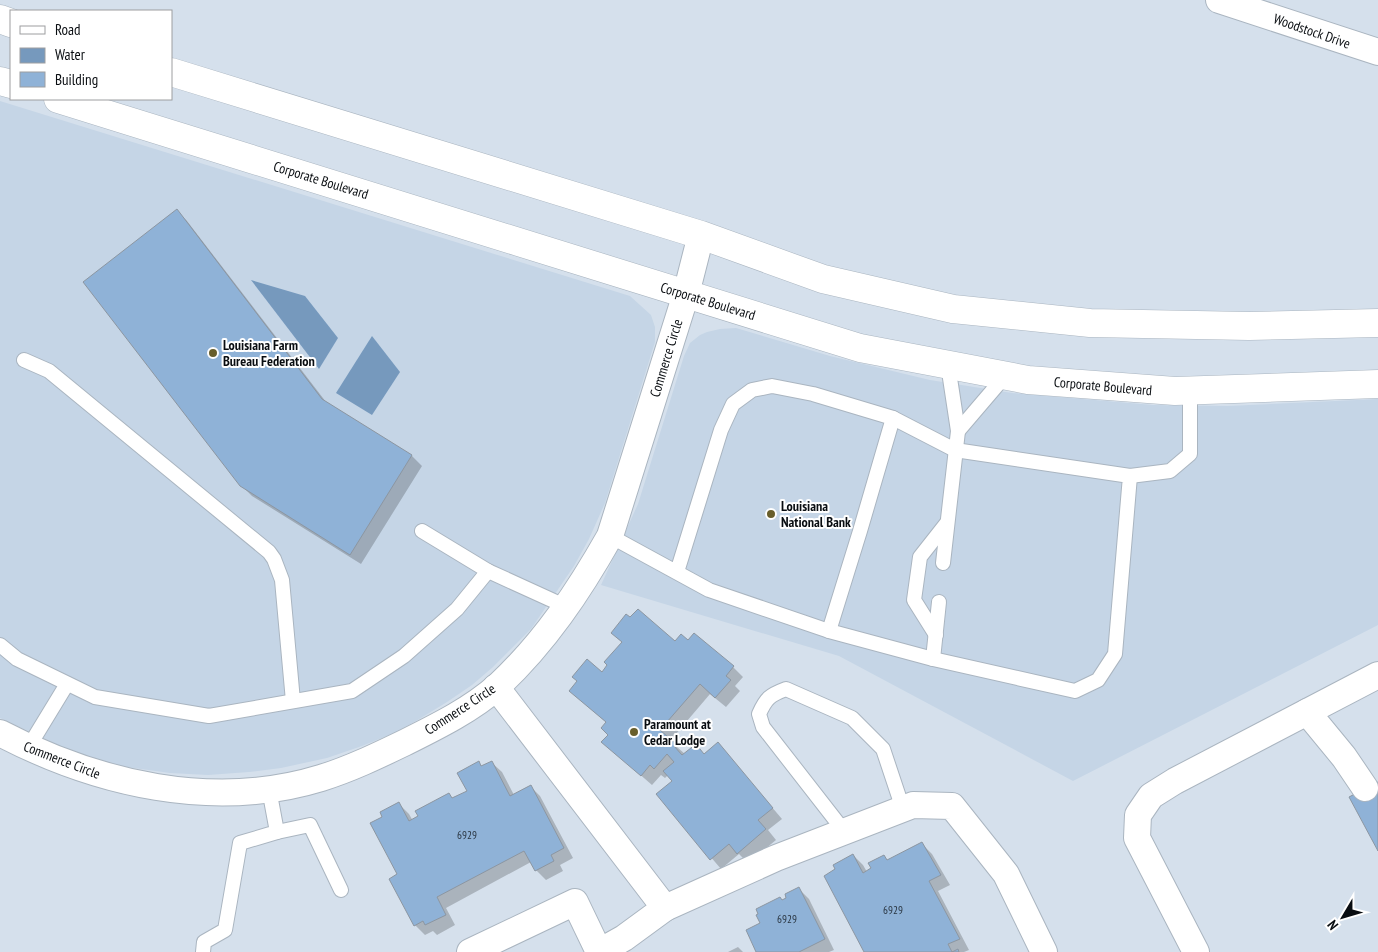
<svg xmlns="http://www.w3.org/2000/svg" width="1378" height="952" font-family="'PT Sans Narrow',sans-serif">
<rect width="100%" height="100%" fill="#d5e0ec"/>
<g fill="#c5d5e6">
<polygon points="0,101 630,296 651,315 655,327 655,342 605,503 589,539 574,566 531,629 493,667 472,685 447,702 416,721 394,733 362,746 327,758 281,768 249,772 208,775 170,773 127,767 84,757 0,718"/>
<polygon points="736,328 830,356 930,380 1012,393 1153,405 1228,406 1378,399 1378,625 1073,781 839,656 601,585 638,504 684,356 690,343 700,335 707,332 720,329"/>
</g>
<g fill="#7699bd">
<polygon points="251,280 305,296 338,338 319,369"/>
<polygon points="372,336 400,372 372,415 336,393"/>
</g>
<g fill="#0003">
<polygon points="177,211 187,221 326,402 412,456 422,466 361,564 252,496 241,485"/>
<polygon points="612,633 675,643 689,642 733,667 743,677 735,686 740,691 726,707 710,694 670,741 685,754 696,746 705,755 718,744 782,819 768,830 776,840 748,863 739,854 721,869 657,794 673,781 668,775 665,778 661,775 652,785 613,751 607,723 571,691 602,674 623,643"/>
<polygon points="491,762 502,772 514,795 530,786 540,796 573,858 560,865 563,871 546,880 536,870 531,862 446,908 455,925 437,935 433,931 425,935 415,925 384,817 399,804 409,814 413,821 469,791 478,763 482,767"/>
<polygon points="922,844 932,854 950,885 938,891 969,950 964,952 865,952 853,855 863,865 867,872 884,857 888,861"/>
<polygon points="799,889 809,899 834,950 829,952 758,952 762,924 783,901"/>
<polygon points="738,947 743,952 728,952"/>
</g>
<g fill="#8fb2d7" stroke="#8c96a1">
<polygon points="177,209 322,399 412,455 350,555 240,486 83,282"/>
<polygon points="638,609 675,641 681,634 688,640 694,633 734,666 726,676 731,680 715,698 700,684 660,730 676,744 674,746 682,755 696,744 704,754 718,742 773,808 758,820 766,829 737,854 729,844 710,860 656,794 672,781 663,771 674,762 667,754 654,769 650,765 641,776 601,742 608,735 601,728 606,722 569,691 577,681 572,677 587,659 602,672 607,665 604,662 622,642 611,633 626,614 630,617"/>
<polygon points="479,761 481,766 492,761 510,796 531,785 564,848 551,855 554,861 535,871 524,851 437,897 446,915 425,925 423,921 414,926 389,879 397,874 370,823 382,817 380,812 399,802 409,821 418,816 415,811 449,793 452,798 467,791 457,773"/>
<polygon points="1378,782 1378,851 1349,797"/>
<polygon points="922,842 941,875 929,881 960,939 948,944 952,952 958,949 959,952 864,952 824,876 835,869 833,865 853,854 863,873 871,868 868,863 884,855 887,860"/>
<polygon points="799,887 825,939 799,952 756,952 746,930 760,923 756,915 758,914 756,909 780,897 782,900 786,898 785,894"/>
</g>
<g fill="none" stroke-linecap="round" stroke-linejoin="round">
<g stroke="#aab5c0" stroke-width="16">
<g id="service">
<polyline points="24,360 49,371 269,552 274,559 282,580 293,701"/>
<polyline points="958,431 1005,376"/>
<polyline points="1130,476 1170,471 1190,454 1190,391"/>
<polyline points="422,531 488,571 567,607"/>
<polyline points="610,536 709,590 829,631 860,531 893,418 813,394 772,386 752,390 733,404 721,430 677,572"/>
<polyline points="943,563 958,431 948,365"/>
<polyline points="829,631 933,659 1075,691 1098,680 1115,654 1130,476 955,450 893,418"/>
<polyline points="936,635 914,600 920,557 946,524"/>
<polyline points="0,645 17,659 95,697 209,716 352,691 404,656 457,609 488,571"/>
<polyline points="933,659 939,602"/>
<polyline points="28,748 67,684"/>
<path d="M844 831 763 727 759 714C766 698 770 695 786 689L852 718 883 749 903 809"/>
<polyline points="277,832 310,825 341,890"/>
<polyline points="203,952 204,942 225,930 240,843 277,832 269,789"/>
</g>
</g>
<g stroke="#aab5c0" stroke-width="28">
<g id="minor">
<polyline points="1219,0 1378,52"/>
<polyline points="496,687 665,908 776,858 913,805 952,806 1006,874 1044,952"/>
<polyline points="1307,712 1344,757 1365,788"/>
<path d="M0 733C97 784 214 811 321 778 350 769 377 756 404 743 436 727 471 710 498 686 545 642 579 591 610 536L686 294 701 235"/>
<polyline points="470,952 575,902 599,952 624,938 665,908"/>
<polyline points="1196,952 1137,838 1138,815 1151,796 1175,781 1378,675"/>
</g>
</g>
<g stroke="#aab5c0" stroke-width="29">
<g id="tertiary">
<polyline points="0,19 11,23"/>
<polyline points="171,72 701,235 823,279 953,309 1090,323 1249,326 1378,323"/>
<polyline points="0,81 11,84"/>
<polyline points="58,99 860,348 1028,380 1175,391 1378,384"/>
</g>
</g>
<use href="#service" stroke="#fff" stroke-width="14"/>
<use href="#minor" stroke="#fff" stroke-width="26"/>
<use href="#tertiary" stroke="#fff" stroke-width="28"/>
</g>
<g fill="#685e2b" stroke="#fff" stroke-width="2">
<circle cx="213" cy="353" r="5"/>
<circle cx="771" cy="514" r="5"/>
<circle cx="634" cy="732" r="5"/>
</g>
<g text-anchor="middle" dominant-baseline="central" stroke-width="4" stroke-linejoin="round" paint-order="stroke">
<g font-size="11" fill="#2a3642">
<text x="467" y="835">6929</text>
<text x="893" y="910">6929</text>
<text x="787" y="919">6929</text>
</g>
<g font-size="14" fill="#090d11" stroke="#fff">
<text transform="translate(1312 31) rotate(19)">Woodstock Drive</text>
<text transform="translate(321 180) rotate(17)">Corporate Boulevard</text>
<text transform="translate(708 301) rotate(17)">Corporate Boulevard</text>
<text transform="translate(666 358) rotate(-73)">Commerce Circle</text>
<text transform="translate(1103 386) rotate(5)">Corporate Boulevard</text>
<text transform="translate(460 709) rotate(-33)">Commerce Circle</text>
<text transform="translate(62 760) rotate(21)">Commerce Circle</text>
</g>
<g font-size="14" font-weight="bold" fill="#090d11" stroke="#fff" text-anchor="start">
<text x="223" y="345">Louisiana Farm<tspan x="223" dy="16">Bureau Federation</tspan></text>
<text x="781" y="506">Louisiana<tspan x="781" dy="16">National Bank</tspan></text>
<text x="644" y="724">Paramount at<tspan x="644" dy="16">Cedar Lodge</tspan></text>
</g>
</g>
<rect x="10" y="10" width="162" height="90" fill="#ffffff" stroke="#9d9ea0"/>
<rect x="20" y="26" width="25" height="8" fill="#ffffff" stroke="#9d9ea0"/>
<text x="55" y="35" font-size="15" fill="#090d11">Road</text>
<rect x="20" y="48" width="25" height="15" fill="#7699bd" stroke="#9d9ea0"/>
<text x="55" y="60" font-size="15" fill="#090d11">Water</text>
<rect x="20" y="72" width="25" height="15" fill="#8fb2d7" stroke="#9d9ea0"/>
<text x="55" y="85" font-size="15" fill="#090d11">Building</text>
<g transform="translate(1343 917) rotate(232)" stroke="#ffffff" stroke-width="4" paint-order="stroke">
<path d="M0-4L9 19L0 12L-9 19Z" fill="#090d11"/>
<text y="-8" font-size="14" font-weight="bold" text-anchor="middle" fill="#090d11">N</text>
</g>
</svg>
